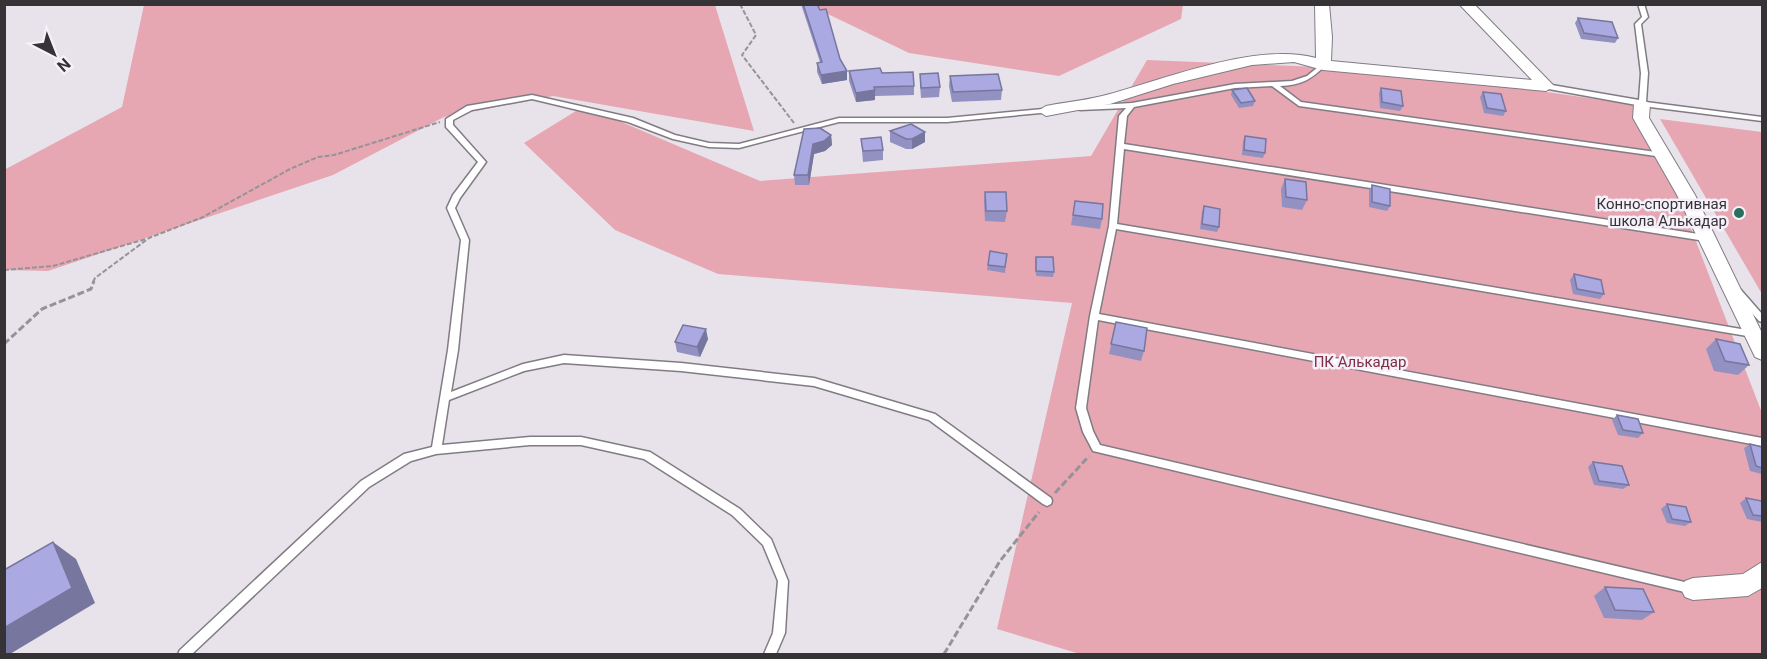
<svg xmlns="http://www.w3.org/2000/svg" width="1767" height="659" font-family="Roboto,sans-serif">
<rect width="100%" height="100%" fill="#e8e3eb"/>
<g fill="#e6a7b2">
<polygon points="144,5 715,5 754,131 553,96 444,117 333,175 48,271 5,270 4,170 122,107"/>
<polygon points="809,5 1183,5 1181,19 1059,76 909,53"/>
<polygon points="1147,60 1395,70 1644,106 1762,413 1762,654 1080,654 997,629 1072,303 718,274 615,230 524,143 584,106 760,181 1091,156"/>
<polygon points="1660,119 1762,132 1762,294"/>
</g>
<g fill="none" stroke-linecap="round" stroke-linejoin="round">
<g stroke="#817c84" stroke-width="3">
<g id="service">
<polygon points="1638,4 1644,4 1648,17 1641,24 1648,73 1646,102 1762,117 1762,121 1642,106 1543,88 1543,84 1546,84 1639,100 1641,73 1635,24 1642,17"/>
<path d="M1323 63 1325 64V66C1310 80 1301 85 1280 86L1301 102 1663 153 1667 155 1663 157 1299 106 1272 86 1235 88 1134 107 1127 116 1124 144 1705 235 1709 238 1705 241 1124 149 1117 224 1753 331 1756 332 1758 334 1756 336 1753 337 1116 229 1099 314 1762 438V446L1098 320 1086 408 1093 431 1100 445 1693 584 1697 585 1699 589 1697 593 1693 594 1093 451 1083 432 1076 408 1090 316 1109 226 1119 116 1126 108 1080 110 1076 108 1080 106 1132 103 1235 84 1292 81 1307 76Z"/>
<polygon points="532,95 633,118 675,135 709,143 739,144 839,118 947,118 1054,108 1055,110 1051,112 947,122 839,122 739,148 709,147 673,139 628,122 532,99 472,110 453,120 453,125 486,162 460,198 455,208 469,240 458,350 451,392 523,364 564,355 681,363 814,378 935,414 1051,498 1052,501 1051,504 1047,506 1043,504 929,420 814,386 681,371 564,363 524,371 449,400 442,445 530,437 581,437 650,452 740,509 771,539 788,581 785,633 776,654 764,654 773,633 778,581 763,545 732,515 644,459 581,445 530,445 436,454 411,461 369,487 192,654 178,654 180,650 361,481 404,454 432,447 448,350 461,240 447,208 453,195 478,162 446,127 446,119 467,106"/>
<polygon points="1738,289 1741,290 1762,314 1762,322 1759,321 1735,294 1734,292 1735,290"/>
</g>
</g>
<g stroke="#817c84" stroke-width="2">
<g id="minor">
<path d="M1315 4H1329L1332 37 1331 61 1532 80 1459 4H1474L1554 86 1546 91 1323 70 1294 62 1252 65 1173 84 1110 104 1046 116 1038 111 1046 106C1067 102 1089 100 1110 94 1168 78 1258 42 1316 58Z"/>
<polygon points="1642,99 1650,104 1649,118 1695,195 1762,333 1762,360 1755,357 1677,195 1633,118 1634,104"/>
<polygon points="1762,562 1762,588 1748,596 1693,600 1685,597 1681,589 1685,581 1693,578 1743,574"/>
</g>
</g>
<g stroke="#969398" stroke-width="2" stroke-dasharray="5 2" stroke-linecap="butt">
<polyline points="740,4 756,35 742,55 794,123"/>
<polyline points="4,270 53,266 146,239"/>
<polyline points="93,282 95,278 149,238 203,217 290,169 318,157 334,155 440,122"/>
</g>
<g stroke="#969398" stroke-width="3" stroke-dasharray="7 3" stroke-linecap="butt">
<polyline points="4,344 42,309 91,289 94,281"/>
<polyline points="1055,493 1089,456"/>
<polyline points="944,654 1000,561 1039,512"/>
</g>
<use href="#service" fill="#fff" fill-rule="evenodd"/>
<use href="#minor" fill="#fff" fill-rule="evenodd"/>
</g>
<g fill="#9291c2">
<polygon points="801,4 817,4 840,59 847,71 847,80 822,84 817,72 817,63 820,62"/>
<polygon points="1578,18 1618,38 1615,43 1581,39 1575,23"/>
<polygon points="849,71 882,73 914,86 914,95 875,96 875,100 856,102 849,81"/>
<polygon points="920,74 940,87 939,97 921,98 920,84"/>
<polygon points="950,76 1002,90 1001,100 952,102 949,86"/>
<polygon points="1381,88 1403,106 1400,111 1380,108 1379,93"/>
<polygon points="1232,90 1255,101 1253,106 1239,108 1231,95"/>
<polygon points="1483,92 1506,111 1503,116 1484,113 1480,97"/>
<polygon points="890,131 925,142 912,149 906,149 890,142"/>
<polygon points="831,135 832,145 825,151 814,154 809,185 795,185 794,175"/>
<polygon points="1245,136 1265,153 1263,158 1242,155 1243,141"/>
<polygon points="861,139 883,150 883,160 863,162"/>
<polygon points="1285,179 1307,200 1302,210 1282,207 1281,189"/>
<polygon points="1372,185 1390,206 1387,211 1369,207 1369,191"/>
<polygon points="985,192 1007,211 1005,222 985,221 984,202"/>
<polygon points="1075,201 1102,219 1100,229 1071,225"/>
<polygon points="1204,206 1219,227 1217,232 1200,229 1202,212"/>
<polygon points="990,251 1007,254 1005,273 987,270"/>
<polygon points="1036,257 1054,272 1053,277 1036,276 1035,262"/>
<polygon points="1574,274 1604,294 1600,299 1573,294 1570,280"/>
<polygon points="1116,322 1144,351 1141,361 1109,354"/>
<polygon points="708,339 700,357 677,352 675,342"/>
<polygon points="1716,339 1749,365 1738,375 1714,371 1706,349"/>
<polygon points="1617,415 1643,433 1638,438 1618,435 1612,420"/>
<polygon points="1750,444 1762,447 1762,474 1750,471 1744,448"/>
<polygon points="1593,462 1629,485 1623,489 1594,485 1588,467"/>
<polygon points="1746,498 1762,502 1762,522 1747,519 1740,503"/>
<polygon points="1667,504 1691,522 1685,526 1667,523 1661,509"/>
<polygon points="1605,587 1654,612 1642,620 1604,618 1594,596"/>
</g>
<g fill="#77769e">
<polygon points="847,71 847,80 822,84 821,75"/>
<polygon points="875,90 875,100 856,102 856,93"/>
<polygon points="925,132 925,142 912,149 912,139"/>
<polygon points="831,135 832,145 825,151 814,154 809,185 808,175 813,144"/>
<polygon points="706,329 708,339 700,357 697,347"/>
<polygon points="53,542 76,559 95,603 10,654 4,654 4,628"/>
</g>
<g fill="#aaa9e2" stroke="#77769e" stroke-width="1.5">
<polygon points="803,4 817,4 820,10 826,9 840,59 847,71 821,75 817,63 822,62"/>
<polygon points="1578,18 1612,22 1618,38 1584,33"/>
<polygon points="880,68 882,73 913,72 914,86 874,87 875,90 856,93 849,71"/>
<polygon points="938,73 940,87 921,88 920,74"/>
<polygon points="998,74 1002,90 953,92 950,76"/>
<polygon points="1247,88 1255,101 1241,103 1232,90"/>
<polygon points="1381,88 1401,91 1403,106 1382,102"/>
<polygon points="1483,92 1501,94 1506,111 1487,108"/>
<polygon points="911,124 925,132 912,139 906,139 890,131"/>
<polygon points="820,128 831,135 824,141 813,144 808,175 794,175 804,129"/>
<polygon points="1245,136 1266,139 1265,153 1244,150"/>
<polygon points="881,137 883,150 863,151 861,139"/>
<polygon points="1285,179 1306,182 1307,200 1286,197"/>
<polygon points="1372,185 1390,189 1390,206 1372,202"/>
<polygon points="985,192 1006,192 1007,211 986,211"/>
<polygon points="1075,201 1103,204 1102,219 1073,215"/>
<polygon points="1204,206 1220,209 1219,227 1202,224"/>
<polygon points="990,251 1007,254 1005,267 988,265"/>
<polygon points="1036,257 1053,257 1054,272 1036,271"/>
<polygon points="1574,274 1601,280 1604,294 1577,289"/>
<polygon points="1116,322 1147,328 1144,351 1111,344"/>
<polygon points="683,325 706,329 697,347 675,342"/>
<polygon points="1716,339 1740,344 1749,365 1725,361"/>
<polygon points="1617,415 1638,419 1643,433 1623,430"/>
<polygon points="1750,444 1762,447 1762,468 1756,466"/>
<polygon points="1593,462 1622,466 1629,485 1599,481"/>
<polygon points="1746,498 1762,501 1762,516 1753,515"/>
<polygon points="1667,504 1686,507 1691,522 1672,519"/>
<polygon points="53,542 72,588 4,628 4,570"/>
<polygon points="1605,587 1643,589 1654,612 1615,610"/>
</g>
<circle fill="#2c6e5e" stroke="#f5f0f9" stroke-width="2" cx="1739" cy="213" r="6"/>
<g text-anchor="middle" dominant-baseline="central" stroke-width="5" stroke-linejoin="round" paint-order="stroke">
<g font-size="15" fill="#353336" stroke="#f5f0f9" text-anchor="end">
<text x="1727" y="204">Конно-спортивная<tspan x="1727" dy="17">школа Алькадар</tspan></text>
</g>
<g font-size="15" fill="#7d2e42" stroke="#f5f0f9">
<text x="1360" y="362">ПК Алькадар</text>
</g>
</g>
<rect width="1767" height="659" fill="none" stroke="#353336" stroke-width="12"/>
<g transform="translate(54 54) rotate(138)" stroke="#f5f0f9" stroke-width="4.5" paint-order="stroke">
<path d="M0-4.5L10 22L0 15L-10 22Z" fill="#353336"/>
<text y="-9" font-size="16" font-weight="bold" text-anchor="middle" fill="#353336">N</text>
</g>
</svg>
